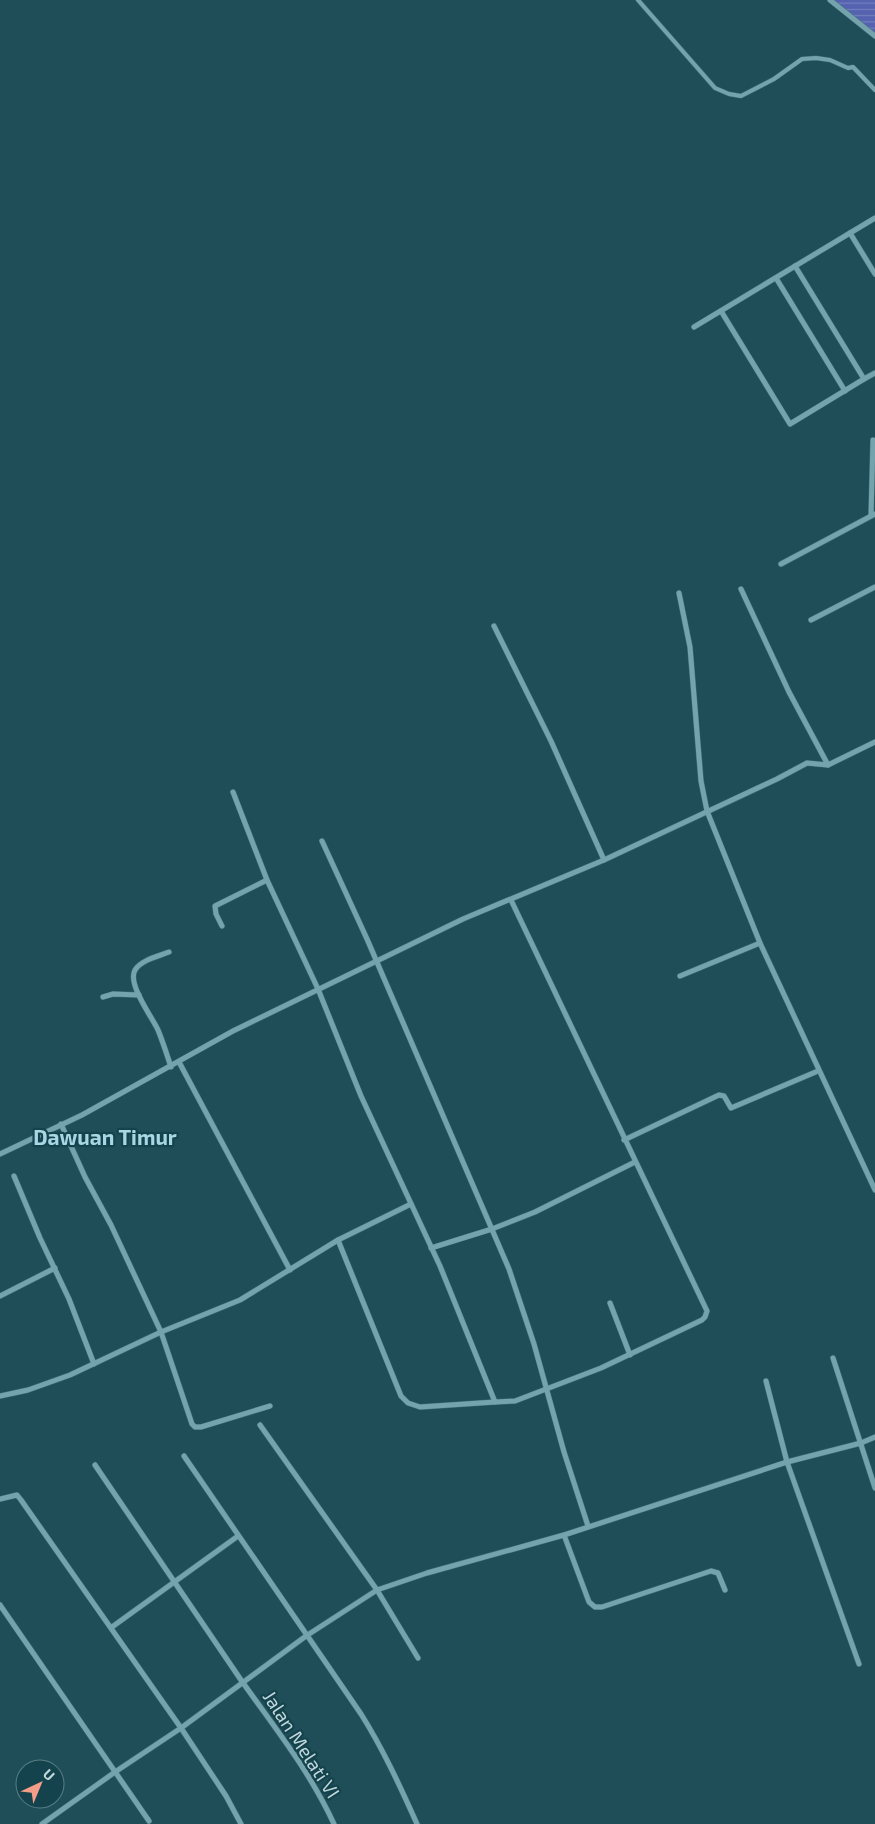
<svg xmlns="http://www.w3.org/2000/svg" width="875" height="1824" font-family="'Exo 2',sans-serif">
<defs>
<pattern id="water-rules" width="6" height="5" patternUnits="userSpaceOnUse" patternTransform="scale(1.25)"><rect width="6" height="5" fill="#5462b0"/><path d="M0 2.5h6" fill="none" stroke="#727fbe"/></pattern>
</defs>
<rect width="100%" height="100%" fill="#204e58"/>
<polygon fill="url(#water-rules)" points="830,0 875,0 875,36"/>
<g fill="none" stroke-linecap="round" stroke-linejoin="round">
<g stroke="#416b72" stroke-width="5">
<polyline id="lane" points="638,0 715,88 729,94 741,96 774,79 802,59 816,58 830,60 848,68 853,67 875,90"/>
</g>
<g stroke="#416b72" stroke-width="6">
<g id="street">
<polyline points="830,0 875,36"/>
<polyline points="850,233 875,218"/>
<polyline points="776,278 845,391"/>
<polyline points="721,311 790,424 864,379 795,266"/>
<polyline points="694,327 850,233 875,274"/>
<polyline points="864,379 875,373"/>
<polyline points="871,516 873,440"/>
<polyline points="781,564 875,514"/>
<polyline points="741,589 789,692 828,765"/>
<polyline points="679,593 690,647 701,781 707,811 760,943 875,1190"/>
<polyline points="811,620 875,587"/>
<polyline points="494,626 551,741 604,860"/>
<polyline points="233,792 267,880 318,989 361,1096 440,1266 495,1402 515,1401 601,1368 702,1320 705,1317 707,1311 511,900"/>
<polyline points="322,841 367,939 509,1269 534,1344 564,1452 588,1526"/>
<polyline points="222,926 216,914 215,906 267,880"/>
<path d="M169 952C159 956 141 960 135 970 127 984 152 1017 158 1030 163 1042 167 1055 171 1067"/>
<polyline points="680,976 760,943"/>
<polyline points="103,997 113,994 139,995"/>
<polyline points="179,1062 290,1270"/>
<polyline points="61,1124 85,1177 111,1225 161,1332 192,1424 195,1427 201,1427 270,1406"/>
<polyline points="624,1140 719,1095 724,1096 731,1108 818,1071"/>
<polyline points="0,1154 82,1115 233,1031 463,919 604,860 777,779 807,763 828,765 875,742"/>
<polyline points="14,1176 40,1238 69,1299 94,1364"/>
<polyline points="338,1240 401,1396 408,1403 420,1407 495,1402"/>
<polyline points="431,1248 492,1229 535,1212 635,1162"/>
<polyline points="0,1296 55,1268"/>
<polyline points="610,1303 630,1355"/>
<polyline points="833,1358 875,1488"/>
<polyline points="766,1381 787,1462 859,1664"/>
<polyline points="0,1396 28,1390 70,1375 161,1332 240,1300 338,1240 411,1204"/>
<polyline points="260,1425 377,1590 418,1658"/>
<path d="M184 1456 361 1714C383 1749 400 1786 417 1824"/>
<path d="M95 1465C144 1537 192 1609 241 1680 275 1728 309 1770 334 1824"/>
<polyline points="0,1499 17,1495 21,1500 181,1728 226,1796 241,1824"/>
<polyline points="564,1535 589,1602 595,1607 602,1607 711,1571 718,1573 725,1590"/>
<polyline points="0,1605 149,1821"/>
<polyline points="112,1627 238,1536"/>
<polyline points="42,1824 115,1772 181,1728 306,1636 377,1590 427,1573 564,1535 787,1462 861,1443 875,1437"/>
</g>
</g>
<use href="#lane" stroke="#74a2ad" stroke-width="4"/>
<use href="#street" stroke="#74a2ad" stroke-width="5"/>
</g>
<g text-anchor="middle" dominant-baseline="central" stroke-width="4.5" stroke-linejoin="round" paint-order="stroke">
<g font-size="19" fill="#c0d7dc" stroke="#14434d">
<text transform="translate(302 1744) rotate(57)">Jalan Melati VI</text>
</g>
<g font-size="21" font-weight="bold" fill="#a7d7e2" stroke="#14434d">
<text x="105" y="1136">Dawuan Timur</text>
</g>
</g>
<g transform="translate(40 1784) rotate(44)"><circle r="24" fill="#14434d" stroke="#597e86"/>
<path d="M0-4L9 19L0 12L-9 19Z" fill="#f49e8a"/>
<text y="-8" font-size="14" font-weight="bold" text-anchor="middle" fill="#c0d7dc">U</text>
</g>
</svg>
